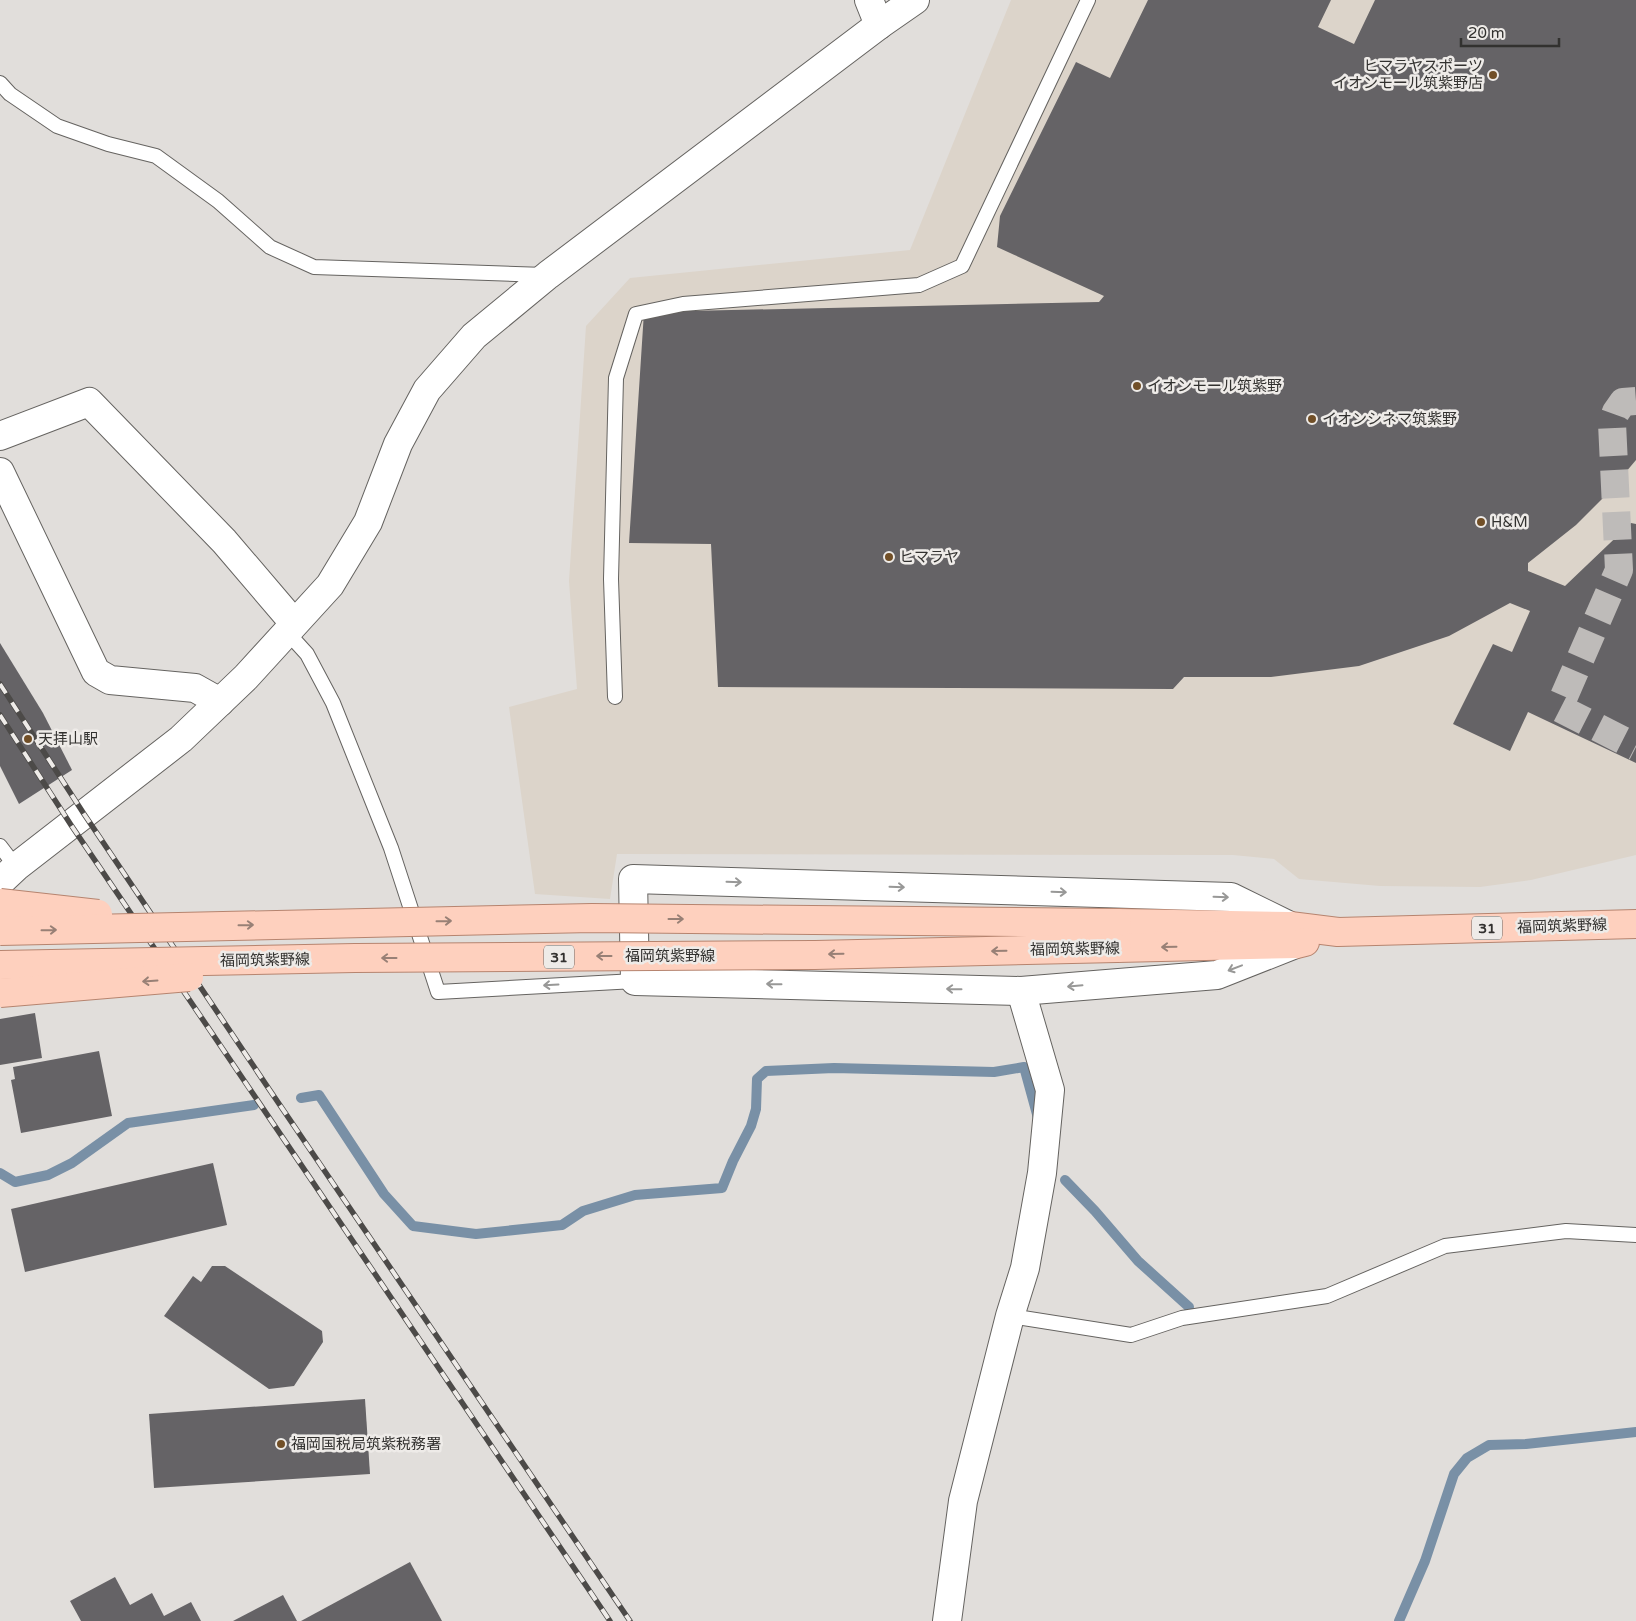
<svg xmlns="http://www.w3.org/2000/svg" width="1636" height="1621" font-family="'Varela Round','Noto Sans JP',sans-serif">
<rect width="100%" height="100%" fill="#e1dedb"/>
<polygon fill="#dcd4ca" points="1011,0 1636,0 1636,855 1531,880 1480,887 1380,886 1299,879 1274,859 1233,855 617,854 610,899 535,894 509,707 577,689 569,581 586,326 630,278 910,250"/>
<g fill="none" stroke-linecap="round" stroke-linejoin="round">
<g stroke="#7990a6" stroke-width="10">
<polyline points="301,1098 319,1095 384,1194 413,1226 476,1234 562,1225 583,1211 635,1195 722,1188 733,1161 751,1126 756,1109 757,1079 766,1071 834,1068 994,1072 1024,1067 1038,1118"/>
<polyline points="0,1173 15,1182 48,1175 72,1163 128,1123 254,1105"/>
<polyline points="1065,1180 1095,1211 1138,1261 1189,1307"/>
<polyline points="1399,1621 1425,1561 1454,1474 1467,1458 1489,1445 1526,1444 1636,1432"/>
</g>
</g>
<g fill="#656366">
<polygon points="1148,0 1331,0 1318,27 1354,44 1375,0 1636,0 1636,460 1609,492 1576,525 1528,563 1528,571 1565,586 1631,523 1636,524 1636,763 1528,712 1510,751 1453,724 1493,644 1512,652 1530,611 1510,603 1449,636 1359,666 1271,677 1184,677 1173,689 718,687 711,544 629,543 644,312 1099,302 1104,296 997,247 1000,216 1076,62 1110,78"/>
<polygon points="0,643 43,713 72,770 19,804 0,766"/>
<polygon points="35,1013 42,1058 0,1065 0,1019"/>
<polygon points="99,1051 112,1116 21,1133 11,1080 15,1079 13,1067"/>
<polygon points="213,1163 227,1225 25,1272 11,1209"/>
<polygon points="212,1266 225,1266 322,1331 323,1342 294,1386 269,1389 164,1316 193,1276 201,1282"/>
<polygon points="365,1399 370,1474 154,1488 149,1414"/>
<polygon points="410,1562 442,1621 301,1621"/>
<polygon points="115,1577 130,1605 152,1593 164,1616 191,1602 201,1621 81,1621 70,1601"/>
<polygon points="283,1595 297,1621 233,1621"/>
</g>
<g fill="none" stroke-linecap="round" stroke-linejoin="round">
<polyline stroke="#bebbb9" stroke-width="28" stroke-dasharray="28 14" stroke-linecap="butt" points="1636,401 1623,402 1616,412 1612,423 1619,570 1559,708 1636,747"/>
<g stroke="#656360" stroke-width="16">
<g id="service">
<polyline points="0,83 10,94 57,126 108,144 156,156 218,201 270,247 314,267 545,275"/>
<polyline points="287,632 307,654 333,703 391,848 438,992 635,981"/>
<polyline points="615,697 611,579 616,378 636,314 683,304 919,285 962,266 1088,0"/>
<polyline points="0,846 16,867"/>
<polyline points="1010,1316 1131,1335 1182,1318 1327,1296 1445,1246 1566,1231 1636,1235"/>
</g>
</g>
<g stroke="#656360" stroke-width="30">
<g id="minor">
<polyline points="0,436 89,402 224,541 294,623"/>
<polyline points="0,472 96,672 110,680 195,688 220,702"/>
<polyline points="1290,926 1231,897 633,879 635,981 1021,991 1217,975 1293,945"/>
<polyline points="947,1621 963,1501 1010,1316 1025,1268 1042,1173 1050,1090 1021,991"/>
</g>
</g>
<g stroke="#656360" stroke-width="30">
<g id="tertiary">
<polyline points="869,0 879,25"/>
<polyline points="0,882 16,867 181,739 246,677 330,585 368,522 398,444 427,390 474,336 548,275 879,25 915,0"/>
</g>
</g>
<g stroke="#b6846f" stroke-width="30">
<g id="primary">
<polyline points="1117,923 1290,926 1338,932 1636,924"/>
<polyline points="1117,948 1297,944 1305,942"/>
</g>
</g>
<use href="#service" stroke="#fff" stroke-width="14"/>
<use href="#minor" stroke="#fff" stroke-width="28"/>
<use href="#tertiary" stroke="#fff" stroke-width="28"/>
<use href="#primary" stroke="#fed0be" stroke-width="28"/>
<g stroke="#4c4a48" stroke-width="5.5">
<g id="rail">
<polyline points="0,684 84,814 269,1089 630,1621"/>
<polyline points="0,715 71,825 610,1621"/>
</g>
</g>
<use href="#rail" stroke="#eeebe8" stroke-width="4" stroke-dasharray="11" stroke-linecap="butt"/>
<g stroke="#b6846f" stroke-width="30" stroke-linecap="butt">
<g id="primary-bridge">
<polyline points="0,903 98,914"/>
<polyline points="0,931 592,918 1117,923"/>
<polyline points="0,965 355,958 815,955 1117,948"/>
<polyline points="0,993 189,977"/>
</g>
</g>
<use href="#primary-bridge" stroke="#fed0be" stroke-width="28"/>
</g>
<defs><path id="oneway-shaft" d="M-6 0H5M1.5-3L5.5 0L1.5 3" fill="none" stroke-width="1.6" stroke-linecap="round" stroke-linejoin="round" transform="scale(1.25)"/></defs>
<g stroke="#989897">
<use href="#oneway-shaft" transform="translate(734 882) rotate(2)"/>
<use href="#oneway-shaft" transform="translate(897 887) rotate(2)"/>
<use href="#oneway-shaft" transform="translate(1059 892) rotate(2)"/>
<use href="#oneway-shaft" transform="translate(1221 897) rotate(2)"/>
<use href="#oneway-shaft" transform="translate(1235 968) rotate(159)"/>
<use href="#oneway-shaft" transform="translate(774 984) rotate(-179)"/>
<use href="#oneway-shaft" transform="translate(551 985) rotate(177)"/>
<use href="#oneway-shaft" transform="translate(1075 986) rotate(175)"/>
<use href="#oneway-shaft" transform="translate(954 989) rotate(-179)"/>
</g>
<g stroke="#988076">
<use href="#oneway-shaft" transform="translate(676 919)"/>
<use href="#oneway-shaft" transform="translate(444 921) rotate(-1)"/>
<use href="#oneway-shaft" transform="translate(246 925) rotate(-1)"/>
<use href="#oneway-shaft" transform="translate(49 930) rotate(-1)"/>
<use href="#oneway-shaft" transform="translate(1169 947) rotate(179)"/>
<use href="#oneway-shaft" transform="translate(999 951) rotate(179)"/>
<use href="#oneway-shaft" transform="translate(836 954) rotate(179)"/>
<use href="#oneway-shaft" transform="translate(604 956) rotate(180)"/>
<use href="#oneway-shaft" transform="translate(389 958) rotate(180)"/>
<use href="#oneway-shaft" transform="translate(150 981) rotate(176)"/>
</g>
<g fill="#714f27" stroke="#eeebe8" stroke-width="2">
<circle cx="1493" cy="75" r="5"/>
<circle cx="1137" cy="386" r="5"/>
<circle cx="1312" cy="419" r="5"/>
<circle cx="1481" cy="522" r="5"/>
<circle cx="889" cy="557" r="5"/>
<circle cx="28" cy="739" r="5"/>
<circle cx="281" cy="1444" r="5"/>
</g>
<g text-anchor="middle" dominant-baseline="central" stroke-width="5" stroke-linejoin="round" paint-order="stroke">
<g fill="#eeebe8" stroke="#6a6966" stroke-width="1">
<rect x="1472" y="916.5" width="30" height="23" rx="4"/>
<rect x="544" y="945.5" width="30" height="23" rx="4"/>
</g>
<g font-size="14" font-weight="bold" fill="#32312f">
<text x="1487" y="928">31</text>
<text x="559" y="957">31</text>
</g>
<g font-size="15" fill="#32312f" stroke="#eeebe8" text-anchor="start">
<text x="1483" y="66" text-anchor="end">ヒマラヤスポーツ<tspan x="1483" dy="17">イオンモール筑紫野店</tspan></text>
<text x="1147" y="386">イオンモール筑紫野</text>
<text x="1322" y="419">イオンシネマ筑紫野</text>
<text x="1491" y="522">H&amp;M</text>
<text x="899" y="557">ヒマラヤ</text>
<text x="38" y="739">天拝山駅</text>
<text x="291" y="1444">福岡国税局筑紫税務署</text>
</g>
<g font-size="15" fill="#32312f" stroke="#eeebe8">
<text transform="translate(1562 926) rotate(-2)">福岡筑紫野線</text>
<text transform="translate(1075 949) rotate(-1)">福岡筑紫野線</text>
<text x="670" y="956">福岡筑紫野線</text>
<text transform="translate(265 960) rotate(-1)">福岡筑紫野線</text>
</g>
</g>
<path d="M1461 38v8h98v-8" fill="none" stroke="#32312f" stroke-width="2.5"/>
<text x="1468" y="38" font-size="15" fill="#32312f" stroke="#eeebe8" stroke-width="4" paint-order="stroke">20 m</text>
</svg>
